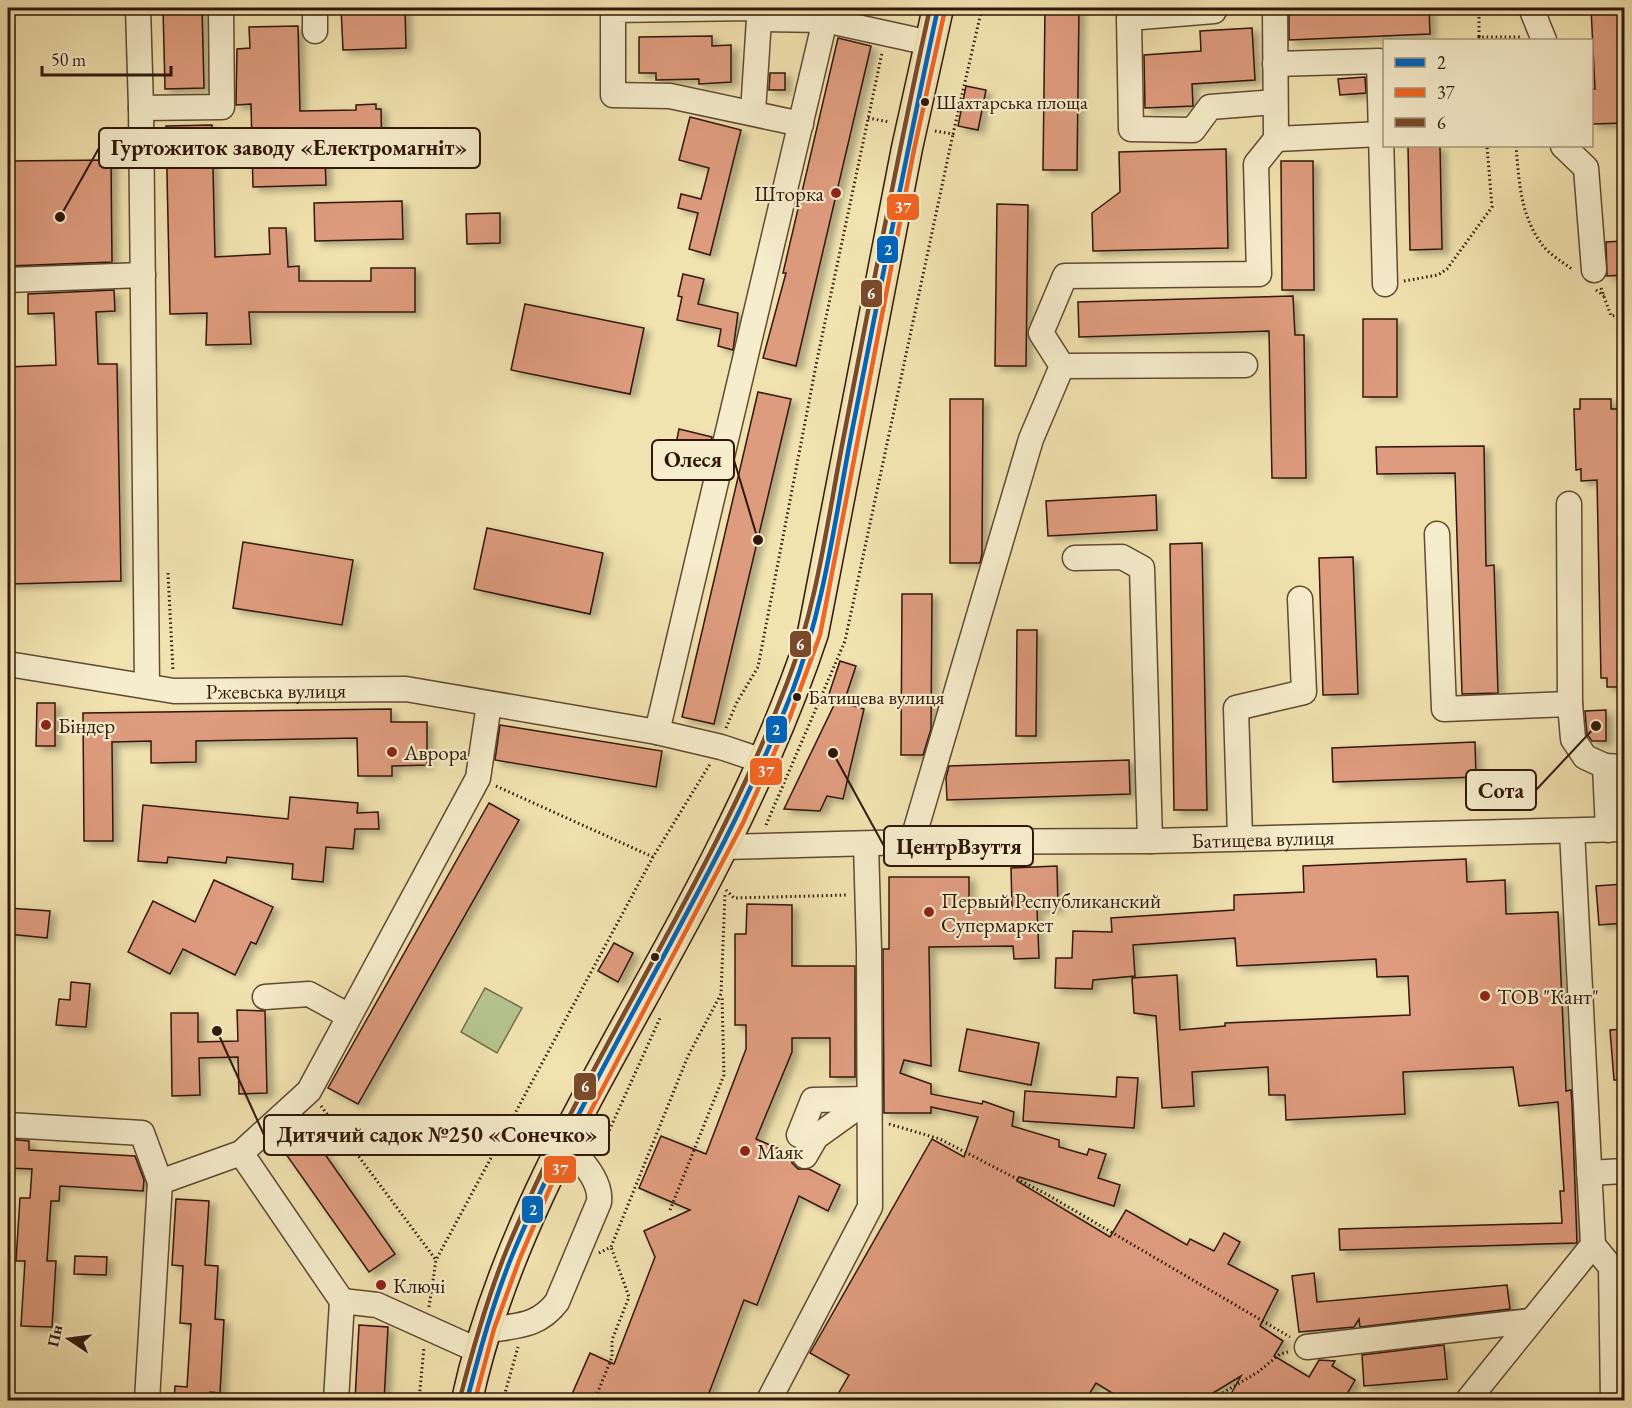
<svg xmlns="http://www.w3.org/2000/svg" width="1632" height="1408" font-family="'EB Garamond',serif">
<defs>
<filter id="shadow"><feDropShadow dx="6" dy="4" stdDeviation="3" flood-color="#0004"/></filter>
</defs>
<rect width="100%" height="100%" fill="#f1e3b0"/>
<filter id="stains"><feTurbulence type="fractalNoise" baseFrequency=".00333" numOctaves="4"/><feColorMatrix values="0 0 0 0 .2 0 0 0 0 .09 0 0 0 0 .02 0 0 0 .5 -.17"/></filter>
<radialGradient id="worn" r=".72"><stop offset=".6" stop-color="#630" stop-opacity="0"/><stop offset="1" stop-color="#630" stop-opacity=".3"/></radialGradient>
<g fill="#b6c48e" stroke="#736e4c" stroke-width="1.5">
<polygon points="1624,775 1624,824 1614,816 1614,776"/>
<polygon points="485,988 522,1008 497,1053 461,1032"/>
</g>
<g fill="#de9c7e" stroke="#301709" stroke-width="1.5" filter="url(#shadow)">
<polygon points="163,8 202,8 204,88 165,89"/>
<polygon points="341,8 405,8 406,48 343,50"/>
<polygon points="1045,8 1079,8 1077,170 1043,170"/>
<polygon points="1289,8 1429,8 1430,34 1289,40"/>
<polygon points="1591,8 1620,8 1624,123 1592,124 1592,89 1595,89"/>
<polygon points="298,26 300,111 356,110 356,105 376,104 376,109 381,109 382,156 325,157 326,185 253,187 251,104 236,105 237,49 250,48 249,27"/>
<polygon points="1252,28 1255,80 1192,84 1193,106 1145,108 1144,55 1201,51 1200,31"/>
<polygon points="712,36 712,46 731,45 731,82 699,84 699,79 656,80 656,73 639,73 639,37"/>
<polygon points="838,38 871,46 796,366 763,358 786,273 783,273"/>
<polygon points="770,73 785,73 785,90 769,90"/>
<polygon points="1365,77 1366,93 1340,95 1338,79"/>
<polygon points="966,86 986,90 978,130 958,126"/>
<polygon points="690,117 741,130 710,255 689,249 698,213 678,208 681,194 701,199 709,168 679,160"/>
<polygon points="212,125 215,257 270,254 269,228 286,228 288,267 299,266 299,281 371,281 371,268 415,268 415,312 249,312 251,344 206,345 207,313 170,314 166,126"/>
<polygon points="1408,146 1440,146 1442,249 1410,250"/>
<polygon points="1226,149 1228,248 1093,251 1092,213 1120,192 1119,152"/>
<polygon points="111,160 112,262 8,266 8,161"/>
<polygon points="1281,161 1313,161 1314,290 1282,290"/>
<polygon points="402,201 403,239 315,241 314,203"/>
<polygon points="997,204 1028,205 1026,366 995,366"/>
<polygon points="500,213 500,243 467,244 466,214"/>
<polygon points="1624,241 1624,275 1607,276 1606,242"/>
<polygon points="683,274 704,279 698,304 738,313 733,350 718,346 721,329 677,320 682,297 678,296"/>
<polygon points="114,290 115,311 96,312 98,364 117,364 121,581 10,584 8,367 56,365 54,313 28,314 28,294"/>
<polygon points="1293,296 1295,335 1304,335 1306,478 1272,478 1269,331 1079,337 1078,302"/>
<polygon points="525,304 644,328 630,394 511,370"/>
<rect x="1363" y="319" width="34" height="78"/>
<polygon points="758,392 791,399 714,724 682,717"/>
<polygon points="950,399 983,399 982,554 980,563 950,563"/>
<polygon points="1580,399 1611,399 1611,409 1618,409 1620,483 1624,483 1624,687 1607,687 1607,678 1601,678 1597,480 1581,481 1581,469 1576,470 1574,409 1580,409"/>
<polygon points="679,429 712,437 708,456 675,449"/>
<polygon points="1484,446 1486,566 1494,565 1498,693 1462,694 1455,473 1377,474 1376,447"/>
<polygon points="1156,495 1157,530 1048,536 1046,501"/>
<polygon points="487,528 603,553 590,614 474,589"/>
<polygon points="243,542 353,560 342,625 233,608"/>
<polygon points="1202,543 1207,810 1174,810 1170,544"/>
<polygon points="1353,557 1358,694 1323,695 1319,558"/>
<polygon points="902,594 932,594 931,729 923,755 901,755"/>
<polygon points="1017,630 1037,630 1036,736 1016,736"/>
<polygon points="840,661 856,666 845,699 829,694"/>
<polygon points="836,701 864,709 843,799 827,796 820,811 784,809"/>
<polygon points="37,703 55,703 55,746 36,746"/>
<polygon points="391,709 391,722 427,722 427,765 392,766 392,776 358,776 357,738 196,741 196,762 151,763 151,741 112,742 113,841 84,841 83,713"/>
<polygon points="1606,710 1606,741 1592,741 1587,734 1585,711"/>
<polygon points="500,725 662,751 656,787 495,760"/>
<polygon points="1475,742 1476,777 1333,782 1332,748"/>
<polygon points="1129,760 1130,794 947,800 946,778 949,766"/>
<polygon points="290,797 358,803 357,813 378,812 379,829 355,829 353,849 326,847 323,882 292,879 293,864 227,857 226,863 168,857 167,863 138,861 143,805 288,819"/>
<polygon points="489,803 519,820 358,1104 328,1088"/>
<polygon points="1466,859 1467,882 1505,880 1506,914 1558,912 1566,1091 1571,1090 1572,1104 1577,1243 1340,1250 1339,1229 1562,1223 1560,1191 1564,1191 1558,1102 1519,1106 1513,1067 1403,1072 1405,1114 1286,1120 1285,1095 1269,1095 1268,1067 1192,1072 1194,1106 1162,1108 1156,1016 1134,1013 1132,978 1177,975 1180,1030 1225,1026 1225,1023 1410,1015 1408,976 1377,977 1376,959 1237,966 1235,938 1133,945 1135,976 1093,980 1092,989 1055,988 1056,958 1072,958 1073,931 1112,932 1111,918 1234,910 1234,895 1304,892 1303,866"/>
<polygon points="1057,866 1058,908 1037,909 1039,958 1014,959 1013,946 929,947 931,1066 904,1060 900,1073 931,1084 931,1094 982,1104 983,1101 1014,1112 1012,1126 1059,1140 1059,1147 1087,1155 1089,1149 1106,1154 1098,1178 1120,1185 1114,1206 1019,1177 1017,1181 1110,1237 1126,1210 1187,1245 1190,1239 1214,1251 1224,1233 1240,1242 1228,1264 1278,1290 1260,1326 1283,1341 1274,1356 1309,1377 1319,1360 1335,1361 1332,1366 1355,1380 1343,1401 1227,1401 1241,1376 1200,1401 1186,1393 1182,1401 1125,1401 1096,1383 1085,1401 834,1401 849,1375 810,1353 932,1139 964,1157 978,1117 931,1107 931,1113 884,1113 883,949 889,949 889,877 969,877 969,909 1012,907 1011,868"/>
<polygon points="214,880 273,907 256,944 251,942 235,975 183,949 170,974 128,952 153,901 195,922"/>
<polygon points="1624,884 1624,923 1599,925 1596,886"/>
<polygon points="747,904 792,905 792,966 855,966 855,1077 830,1077 830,1038 792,1038 792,1052 756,1139 791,1154 792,1163 798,1169 809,1169 840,1185 828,1211 799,1196 757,1305 744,1300 706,1401 569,1401 590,1353 614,1364 655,1257 644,1231 690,1210 639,1188 661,1136 706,1154 746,1049 746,1025 735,1025 735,934 746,934"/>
<polygon points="8,908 50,911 47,938 8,934"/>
<polygon points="614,943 633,953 618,982 598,971"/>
<polygon points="71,982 90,984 86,1027 56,1025 59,999 70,1000"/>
<polygon points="237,1010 265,1011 267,1093 239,1094 238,1057 199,1058 200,1095 172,1096 171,1013 198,1013 198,1042 238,1041"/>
<polygon points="967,1029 1039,1043 1031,1085 959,1071"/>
<polygon points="1624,1029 1624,1080 1614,1080 1610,1030"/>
<polygon points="1117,1077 1138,1078 1134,1128 1023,1121 1025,1091 1116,1097"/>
<polygon points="301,1120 395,1254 369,1272 276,1140"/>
<polygon points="8,1139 29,1141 29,1150 135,1156 144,1180 143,1191 60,1186 59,1201 51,1201 47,1261 56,1261 52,1327 21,1326 25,1261 16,1261 20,1198 30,1198 32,1169 8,1168"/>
<polygon points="176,1199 209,1201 205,1265 218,1266 215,1319 224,1320 220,1393 210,1392 209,1401 174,1401 175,1386 187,1387 191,1324 180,1323 183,1266 172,1265"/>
<polygon points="75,1256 107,1257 106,1275 74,1274"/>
<polygon points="1314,1273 1317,1302 1507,1285 1510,1309 1360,1327 1359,1319 1354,1327 1299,1332 1292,1276"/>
<polygon points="359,1325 388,1327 384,1401 355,1401"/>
<polygon points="1444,1345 1447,1379 1364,1386 1362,1355"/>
</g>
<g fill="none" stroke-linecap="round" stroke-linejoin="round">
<g stroke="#604a33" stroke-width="27">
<g id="minor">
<polyline points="138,8 141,108 147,684"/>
<polyline points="315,8 315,31"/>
<polyline points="1531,8 1544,40"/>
<polyline points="1214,11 1129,18 1131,129 1193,130 1210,107 1275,102"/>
<polyline points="759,19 825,20 930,43"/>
<polyline points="1275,64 1379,61 1385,284"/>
<polyline points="141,108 222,107 221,8"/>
<polyline points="753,112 759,19 759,12 753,8 613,10 613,95 670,96 801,124"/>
<polyline points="1276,139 1381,134"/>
<polyline points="1563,146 1586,168 1594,270"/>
<polyline points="8,280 143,275"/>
<polyline points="1245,365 1062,366 1041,333 1065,276 1259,274 1256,164 1276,139 1275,8"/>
<polyline points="1569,504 1570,704 1573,739 1585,757 1605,766"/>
<polyline points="1437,534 1444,709 1570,704"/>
<polyline points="1075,558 1122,557 1142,568 1150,841"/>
<path id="s1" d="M8 664 174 691 406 689 657 732 721 747 763 761"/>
<polyline points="657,732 825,20 820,8"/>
<polyline points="1608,830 1605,766 1624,767"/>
<polyline points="1240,837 1236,708 1304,692 1300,599"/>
<polyline points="912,842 1031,439 1062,366"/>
<path id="s2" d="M723 847 912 842 1150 841 1624 829"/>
<polyline points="265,997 309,994 349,1016"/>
<polyline points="8,1125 142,1133 160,1182 147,1400"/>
<polyline points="799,1135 813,1100 869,1099"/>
<polyline points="241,1153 342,1301"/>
<polyline points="805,1156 816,1137 869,1099"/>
<polyline points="1589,1173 1624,1171"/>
<polyline points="160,1182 241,1153 309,1091 478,778 489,704"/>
<polyline points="1593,1245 1611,1267 1613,1400"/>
<path d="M485 1331C515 1325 537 1328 557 1302L599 1202C602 1179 578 1158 565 1141"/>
<polyline points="1307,1347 1530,1321"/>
<polyline points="336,1400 342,1301 377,1305 477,1350"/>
<polyline points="769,1400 870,1207 869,950 866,844"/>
<polyline points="1468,1400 1593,1245 1572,831"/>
</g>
</g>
<g stroke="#301709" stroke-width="33">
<path id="major" d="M467 1400C510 1201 634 1026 723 846 758 776 789 706 813 633L907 148 938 8"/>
</g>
<g stroke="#301709" stroke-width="3" stroke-dasharray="1.5 3" stroke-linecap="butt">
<polyline points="1479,8 1479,40"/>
<polyline points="1484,40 1479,37 1520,37"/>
<polyline points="868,118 890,122"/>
<polyline points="935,131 953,134 982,8"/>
<path d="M1516 146C1519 180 1520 214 1541 243 1548 254 1563 262 1573 270"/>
<polyline points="1404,281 1438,275 1447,269 1492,207 1487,146"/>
<polyline points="1601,288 1611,316 1624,314"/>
<polyline points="1596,290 1604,296"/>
<polyline points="168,573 173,671"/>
<polyline points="726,728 737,702 758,667 817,360 882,53"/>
<polyline points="496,786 653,857"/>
<polyline points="766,825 845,641 953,134"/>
<polyline points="726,890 734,898 848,895"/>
<polyline points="321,1106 436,1260"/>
<polyline points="889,1124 940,1139 1048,1195 1290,1337"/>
<polyline points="600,1151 660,1018"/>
<polyline points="670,1210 724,1075 722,996"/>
<polyline points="599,1253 611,1247 688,1056 721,994 725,894"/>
<polyline points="429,1307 436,1260 653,857 710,764"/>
<polyline points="419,1400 424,1347"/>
<polyline points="503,1400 518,1347"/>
<polyline points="591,1400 597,1394 612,1357 612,1340 629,1297 611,1247"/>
<polyline points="1211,1400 1258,1372 1280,1354 1288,1352"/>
</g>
<use href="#minor" stroke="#f6edcc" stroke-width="24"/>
<use href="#major" stroke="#f1e3b0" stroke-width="30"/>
<g stroke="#f6edcc" stroke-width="9">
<path id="bus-1" d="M467 1400C480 1350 494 1299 514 1251 595 1059 716 886 792 692 824 609 835 518 852 431 880 290 907 149 938 8"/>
</g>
<g stroke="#f6edcc" stroke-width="9">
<polyline id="bus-2" points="475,1400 494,1329 520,1258 550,1188 743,823 790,717 820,635 914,150 945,10"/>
</g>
<g stroke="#f6edcc" stroke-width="9">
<path id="bus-3" d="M460 1398C473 1348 487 1298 507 1249 588 1055 712 881 787 683 818 603 828 515 845 430 872 289 899 148 930 8"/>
</g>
<use href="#bus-1" stroke="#0065bd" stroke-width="4.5"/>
<use href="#bus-2" stroke="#f26522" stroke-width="4.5"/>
<use href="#bus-3" stroke="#7a4b2a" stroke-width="4.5"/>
</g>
<g fill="#301709" stroke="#f6edcc" stroke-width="2">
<circle cx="925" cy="102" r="5"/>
<circle cx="797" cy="697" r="5"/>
<circle cx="655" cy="957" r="5"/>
</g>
<g fill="#8f2418" stroke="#f6edcc" stroke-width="2">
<circle cx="836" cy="193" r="6"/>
<circle cx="46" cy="725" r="6"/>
<circle cx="392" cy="752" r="6"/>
<circle cx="929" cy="912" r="6"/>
<circle cx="1485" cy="996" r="6"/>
<circle cx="745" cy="1151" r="6"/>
<circle cx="381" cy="1285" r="6"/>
</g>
<g text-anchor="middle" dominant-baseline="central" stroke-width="4.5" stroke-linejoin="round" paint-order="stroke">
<g font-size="20" fill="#301709" stroke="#f6edcc" text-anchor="start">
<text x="936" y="102">Шахтарська площа</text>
<text x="808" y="697">Батищева вулиця</text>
</g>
<g font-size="21" fill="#301709" stroke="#f6edcc" text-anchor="start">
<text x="824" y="193" text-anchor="end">Шторка</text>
<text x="58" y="725">Біндер</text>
<text x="404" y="752">Аврора</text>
<text x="941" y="900">Первый Республиканский<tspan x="941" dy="24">Супермаркет</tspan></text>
<text x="1497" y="996">ТОВ "Кант"</text>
<text x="757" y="1151">Маяк</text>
<text x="393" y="1285">Ключі</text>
</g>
<g font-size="21" fill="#301709" stroke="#f6edcc">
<text stroke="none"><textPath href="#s1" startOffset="270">Ржевська вулиця</textPath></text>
<text stroke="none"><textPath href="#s2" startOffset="540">Батищева вулиця</textPath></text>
</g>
</g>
<path fill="none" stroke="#301709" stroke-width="2" d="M60 217L99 148M758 540L734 460M1596 726L1536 790M833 753L884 846M217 1031L264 1135"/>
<g fill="#301709" stroke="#f6edcc" stroke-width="2">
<circle cx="60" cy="217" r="6"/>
<circle cx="758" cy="540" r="6"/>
<circle cx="1596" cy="726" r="6"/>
<circle cx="833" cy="753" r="6"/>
<circle cx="217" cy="1031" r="6"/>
</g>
<g fill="#f6edcc" stroke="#301709" stroke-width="2">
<rect x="99" y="128" width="381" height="40" rx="6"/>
<rect x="652" y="440" width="82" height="40" rx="6"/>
<rect x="1466" y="770" width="70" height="40" rx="6"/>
<rect x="884" y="826" width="149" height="40" rx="6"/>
<rect x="264" y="1115" width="345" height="40" rx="6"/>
</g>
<g font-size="22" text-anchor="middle" font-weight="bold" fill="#301709">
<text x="289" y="155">Гуртожиток заводу «Електромагніт»</text>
<text x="693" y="467">Олеся</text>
<text x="1501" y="798">Сота</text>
<text x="959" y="854">ЦентрВзуття</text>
<text x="437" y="1142">Дитячий садок №250 «Сонечко»</text>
</g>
<g stroke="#f6edcc" stroke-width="2">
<rect x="886" y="193" width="34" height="28" rx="6" fill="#f26522"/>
<rect x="876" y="235" width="23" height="29" rx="6" fill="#0065bd"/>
<rect x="860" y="279" width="23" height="29" rx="6" fill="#7a4b2a"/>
<rect x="789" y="630" width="23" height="28" rx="6" fill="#7a4b2a"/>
<rect x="765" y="715" width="23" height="29" rx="6" fill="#0065bd"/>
<rect x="749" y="757" width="34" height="29" rx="6" fill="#f26522"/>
<rect x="573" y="1072" width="24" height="29" rx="6" fill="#7a4b2a"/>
<rect x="543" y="1155" width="34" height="29" rx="6" fill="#f26522"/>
<rect x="521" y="1195" width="23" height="29" rx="6" fill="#0065bd"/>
</g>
<g font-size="16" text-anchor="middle" font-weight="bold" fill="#fff">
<text x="903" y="213">37</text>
<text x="888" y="255">2</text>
<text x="871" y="299">6</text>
<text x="800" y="650">6</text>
<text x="776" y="735">2</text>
<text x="766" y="777">37</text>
<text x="585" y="1092">6</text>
<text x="560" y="1175">37</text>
<text x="533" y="1215">2</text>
</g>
<rect width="1632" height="1408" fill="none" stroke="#f1e3b0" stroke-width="30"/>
<rect x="9" y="9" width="1614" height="1390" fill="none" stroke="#301709" stroke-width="3"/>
<rect x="15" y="15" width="1602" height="1378" fill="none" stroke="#301709" stroke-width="1.5"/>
<rect x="1383" y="39" width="210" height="108" fill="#f6edcc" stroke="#a7977e" stroke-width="1.5"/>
<rect x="1395" y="58" width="30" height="9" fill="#0065bd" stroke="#a7977e" stroke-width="1.5"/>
<text x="1437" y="69" font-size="18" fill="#301709">2</text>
<rect x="1395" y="88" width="30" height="9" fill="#f26522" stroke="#a7977e" stroke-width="1.5"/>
<text x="1437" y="99" font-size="18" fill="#301709">37</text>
<rect x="1395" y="118" width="30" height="9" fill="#7a4b2a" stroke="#a7977e" stroke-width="1.5"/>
<text x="1437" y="129" font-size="18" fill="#301709">6</text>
<g transform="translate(69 1339) rotate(283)" stroke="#f6edcc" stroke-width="4.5" paint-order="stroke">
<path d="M0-4.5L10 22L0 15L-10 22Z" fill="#301709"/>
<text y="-9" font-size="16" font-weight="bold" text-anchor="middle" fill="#301709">Пн</text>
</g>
<path d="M42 66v9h129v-9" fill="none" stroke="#301709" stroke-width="3"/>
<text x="51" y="66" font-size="18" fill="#301709" stroke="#f6edcc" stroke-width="4.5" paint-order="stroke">50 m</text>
<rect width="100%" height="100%" filter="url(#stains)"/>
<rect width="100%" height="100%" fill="url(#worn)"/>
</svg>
